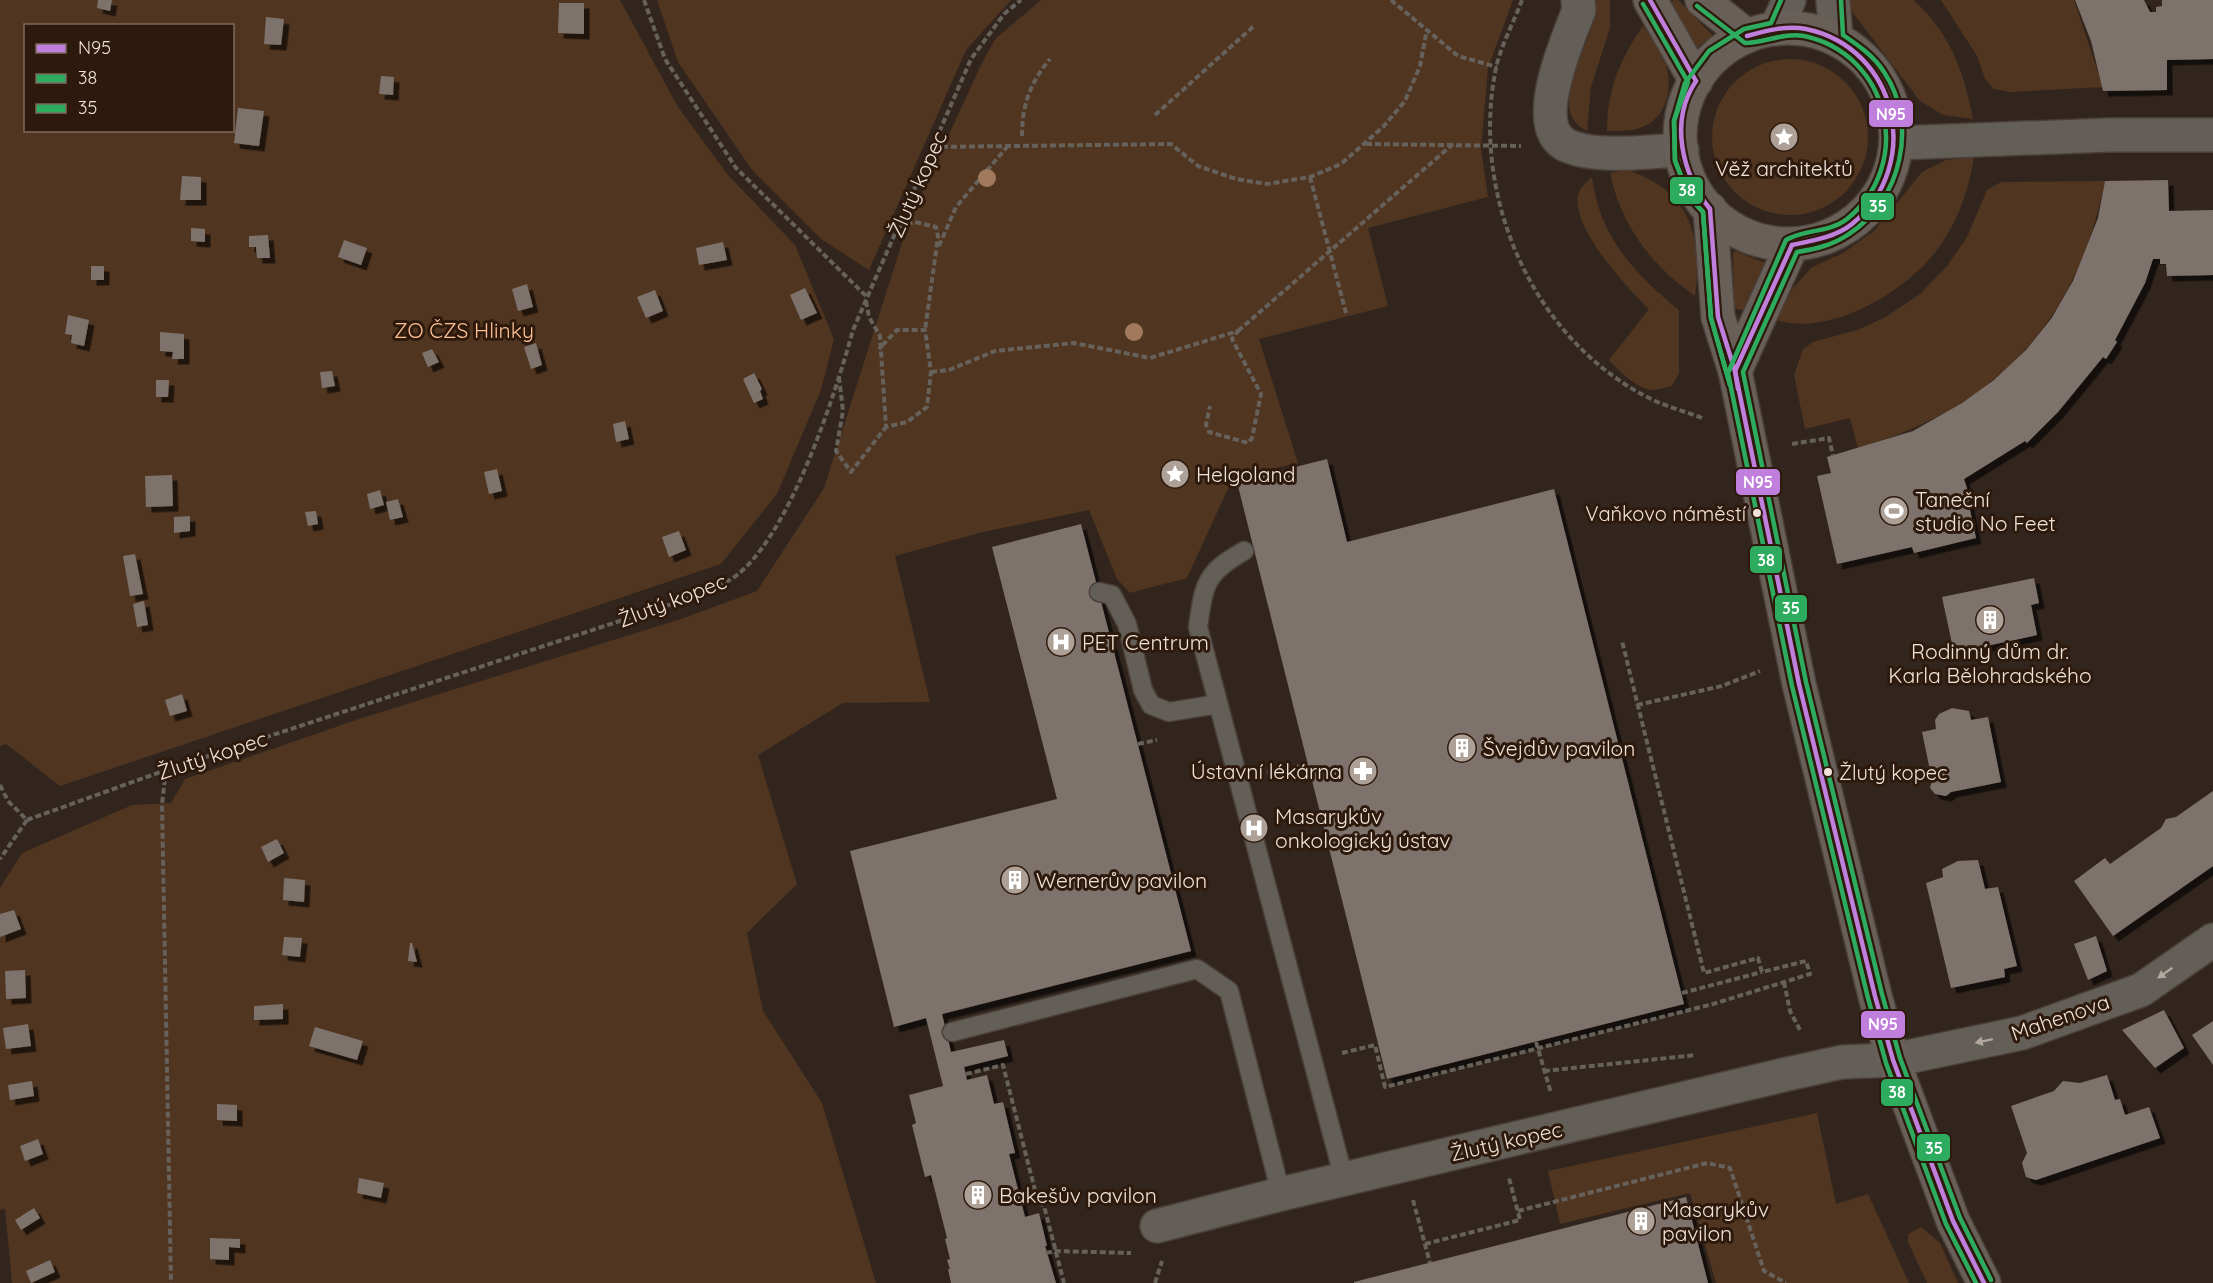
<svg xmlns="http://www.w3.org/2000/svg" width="2213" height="1283" font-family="Quicksand,sans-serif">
<defs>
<filter id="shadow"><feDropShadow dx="5.5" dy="5.5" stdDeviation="0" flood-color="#0009"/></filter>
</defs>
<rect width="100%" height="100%" fill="#31251d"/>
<g fill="#503520" fill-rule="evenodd">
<path d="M0 0H620L678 107 728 175 795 245 834 339 821 390 777 494 721 564 60 786 6 744 0 746ZM26 26H232V130H26Z"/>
<polygon points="657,0 1011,0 966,50 869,270 821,239 752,170 678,62"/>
<polygon points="1041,0 1513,0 1488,68 1481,149 1488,197 1368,228 1388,306 1259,339 1298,463 1233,478 1187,578 1130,593 1117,579 1089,510 983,532 895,556 930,702 843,703 758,755 797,884 747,933 763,1011 822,1103 876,1283 12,1283 5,1209 0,1210 0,888 22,853 132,805 171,803 185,779 359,719 681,619 757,591 824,488 908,224 980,67 995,39"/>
<path d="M1596 0H1610V28L1591 87 1587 131C1540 107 1600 37 1596 0Z"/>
<polygon points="1674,0 1678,0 1713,36 1695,49 1668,4"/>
<path d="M1847 0H1913C1950 32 1964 72 1973 119L1943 115 1920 101 1853 13Z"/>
<polygon points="1941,0 2074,0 2103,87 2010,92 1994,89 1985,79 1977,56"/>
<path d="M1643 26C1650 37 1661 49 1665 62 1674 88 1667 119 1640 128 1630 132 1617 130 1607 131 1607 90 1620 59 1643 26Z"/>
<circle cx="1790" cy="137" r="78"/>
<path d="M1974 157C1969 188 1960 216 1942 243 1912 289 1831 338 1776 320L1793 288 1812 267 1843 253 1874 231 1922 172 1946 160Z"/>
<path d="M1627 170C1689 190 1703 235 1695 296 1651 265 1621 226 1610 173Z"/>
<path d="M1592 177C1599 235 1634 274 1679 310V373L1672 386C1667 387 1658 390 1653 390 1637 389 1619 371 1609 360L1649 309C1627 288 1572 228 1578 196 1580 187 1586 183 1592 177Z"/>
<path d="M2105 181C2077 322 1996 408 1858 448L1850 418 1805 429 1794 375 1803 349 1813 342 1857 330 1884 318 1920 294 1947 266 1967 237 1987 190 2001 182Z"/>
<polygon points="1735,251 1768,264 1749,312 1734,308 1733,253"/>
<polygon points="1817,1113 1836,1204 1868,1194 1909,1283 1716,1283 1690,1193 1560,1224 1548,1171"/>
<polygon points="1921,1227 1940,1243 1958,1283 1927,1283 1908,1242 1908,1234"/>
</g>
<g fill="#7e736c" filter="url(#shadow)">
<polygon points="98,0 112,0 110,11 97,8"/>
<polygon points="2075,0 2144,0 2150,12 2156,12 2156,7 2162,6 2162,0 2213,0 2213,59 2167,60 2167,90 2103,91 2091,41"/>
<polygon points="559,3 584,3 584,34 558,33"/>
<polygon points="266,17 284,19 281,45 264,44"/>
<polygon points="381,76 394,77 393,95 379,94"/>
<polygon points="238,108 264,111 259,146 234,143"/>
<polygon points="182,176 201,177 201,200 180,200"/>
<polygon points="2168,180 2169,211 2213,210 2213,275 2167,276 2166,264 2160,264 2160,259 2153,259 2145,283 2115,340 2117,342 2106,359 2103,357 2058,412 2027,443 2025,441 1964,479 1971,501 1968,501 1976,538 1914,553 1912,547 1837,564 1817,476 1831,473 1827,457 1913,431 1962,403 1994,380 2026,350 2051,319 2073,281 2098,218 2105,181"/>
<polygon points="191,228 205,229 205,242 191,241"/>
<polygon points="268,235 270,258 257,258 256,247 249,247 249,236"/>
<polygon points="344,240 367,248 361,265 338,257"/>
<polygon points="723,242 727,260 699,265 696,248"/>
<rect x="91" y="266" width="13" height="14"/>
<polygon points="527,284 533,307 518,311 512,289"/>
<polygon points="805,288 817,313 801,320 790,295"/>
<polygon points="655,290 663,311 646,318 637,297"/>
<polygon points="68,315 89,320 84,346 71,343 72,335 65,334"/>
<polygon points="160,332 184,334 184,359 172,359 173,352 160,351"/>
<polygon points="536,343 542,365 531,369 524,347"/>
<polygon points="432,349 439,362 428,367 422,353"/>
<polygon points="332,371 335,386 322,388 320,372"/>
<polygon points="754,373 762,389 760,391 763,399 754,403 743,379"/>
<polygon points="156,380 169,380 168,397 156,397"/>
<polygon points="625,421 629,439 616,442 613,424"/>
<polygon points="1327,459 1347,542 1554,489 1684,1004 1387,1079 1237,482"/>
<polygon points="497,469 502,491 489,494 484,472"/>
<polygon points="172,475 173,506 146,507 145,476"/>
<polygon points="380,490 384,505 370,509 367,494"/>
<polygon points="398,499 403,517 390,520 386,502"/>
<polygon points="316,511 318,524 308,526 305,512"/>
<polygon points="190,516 190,531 174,533 174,517"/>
<polygon points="1081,524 1191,951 942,1014 951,1052 1004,1040 1008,1056 964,1067 967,1080 987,1075 994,1104 1003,1102 1015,1153 1009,1154 1025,1217 1039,1213 1047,1246 1045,1246 1056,1283 951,1283 948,1269 950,1269 947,1260 950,1259 945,1239 947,1238 931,1175 925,1177 912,1125 916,1123 909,1095 943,1086 926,1018 894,1027 850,851 1057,799 992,547"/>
<polygon points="679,531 686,550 669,557 662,537"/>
<polygon points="135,554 143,594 130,596 123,556"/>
<polygon points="2034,578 2039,603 2031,605 2037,635 1954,653 1942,597"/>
<polygon points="144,601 148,625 137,627 133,604"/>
<polygon points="182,694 187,711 170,716 165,700"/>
<polygon points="1952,708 1969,711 1971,720 1988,717 2001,782 1951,792 1946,796 1935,794 1930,788 1932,780 1922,732 1936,729 1935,720 1939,714"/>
<polygon points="2213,791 2213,866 2113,936 2074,881 2105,858 2110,864 2161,828 2166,819 2176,817"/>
<polygon points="277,839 284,853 268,862 261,847"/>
<polygon points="1978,860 1985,889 1998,887 2017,966 2004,969 2005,977 1951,988 1926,883 1943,877 1942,869 1958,861"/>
<polygon points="284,878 305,880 304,902 283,900"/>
<polygon points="14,910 21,929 0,937 0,914"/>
<polygon points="2096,936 2107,971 2088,980 2074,944"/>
<polygon points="284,937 302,938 300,957 282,955"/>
<polygon points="410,943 412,943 417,962 408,961"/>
<polygon points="25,970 26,998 6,999 5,971"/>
<polygon points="283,1004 283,1019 254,1020 254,1006"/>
<polygon points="2164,1010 2184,1048 2155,1068 2122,1030"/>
<polygon points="2213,1021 2213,1065 2192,1035"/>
<polygon points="28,1024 31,1046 6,1049 3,1028"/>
<polygon points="315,1027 363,1041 357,1060 309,1046"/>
<polygon points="2107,1075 2115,1100 2120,1099 2125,1115 2149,1107 2160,1138 2036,1180 2026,1177 2022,1163 2027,1153 2011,1106 2054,1091 2063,1081 2080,1083"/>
<polygon points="32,1081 34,1096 10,1100 8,1085"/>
<polygon points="217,1104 237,1105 237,1121 217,1120"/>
<polygon points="38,1139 43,1154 25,1161 20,1146"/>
<polygon points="359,1178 384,1183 381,1198 357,1193"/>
<polygon points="1686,1197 1708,1283 1354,1283 1354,1282"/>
<polygon points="34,1208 40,1218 21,1230 15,1220"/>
<polygon points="210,1238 240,1239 240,1248 229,1247 229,1260 210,1259"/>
<polygon points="50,1260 55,1272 31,1283 26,1271"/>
</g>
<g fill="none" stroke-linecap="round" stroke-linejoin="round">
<g stroke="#4a4039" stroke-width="21">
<g id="lane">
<path d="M1244 551C1205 573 1204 584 1198 627L1344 1179"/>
<polyline points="1099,592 1112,595 1127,624 1143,690 1151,705 1169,712 1218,704"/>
<polyline points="952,1032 1197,969 1229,991 1281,1194"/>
</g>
</g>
<g stroke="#4a4039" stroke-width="36">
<g id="street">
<path d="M1578 0 1579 10C1569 37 1527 128 1568 146 1599 159 1649 151 1682 150"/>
<polyline points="1833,0 1836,39"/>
<polyline points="1776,29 1789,0"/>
<polyline points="1896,143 2109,135 2213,135"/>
<polyline points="1157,1226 1281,1194 1783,1075 1842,1062 1893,1060 2022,1033 2141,990 2213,940"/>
</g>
</g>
<g stroke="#4a4039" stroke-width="36">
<g id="secondary">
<polyline points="1650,0 1696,81"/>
<polyline points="1702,0 1747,36"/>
<circle cx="1788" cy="136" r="108"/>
<polyline points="1710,209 1718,317 1735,371 1799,684 1875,996 1893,1060 1953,1221 1984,1283"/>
<polyline points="1735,371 1792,245"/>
</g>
</g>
<g stroke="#67615c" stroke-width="4" stroke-dasharray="6 3" stroke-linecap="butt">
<polyline points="644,0 665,59 736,168 867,297"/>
<polyline points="1391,0 1458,56 1497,67"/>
<path d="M1522 0C1514 22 1501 45 1496 68 1470 194 1531 337 1647 397 1664 406 1684 411 1702 418"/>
<polyline points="1155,115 1255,25"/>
<path d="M1022 136C1022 105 1030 83 1050 59"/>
<polyline points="1366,144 1521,146"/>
<polyline points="933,147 1171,144 1198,166 1236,179 1267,184 1310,177 1341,164 1383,127 1405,101 1420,66 1427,29"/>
<polyline points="1310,177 1346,313"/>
<polyline points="898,227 915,222 936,227 938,237 925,330"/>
<polyline points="939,246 956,207 1007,147"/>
<polyline points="866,301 869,317 880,336 886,427 907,422 927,407 931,372 925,330 897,330 879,349"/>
<polyline points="1238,331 1453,144"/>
<polyline points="931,372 949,370 995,351 1074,343 1150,358 1238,331 1232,339 1261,394 1252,438 1248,443 1209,432 1206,425 1210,406"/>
<polyline points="839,377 843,411 836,451 851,472 886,427"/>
<polyline points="1792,444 1829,438 1833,456"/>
<polyline points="1637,705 1722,686 1760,671"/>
<polyline points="1138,744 1157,740"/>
<polyline points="166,770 162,804 171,1283"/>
<polyline points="1267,772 1308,765"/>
<polyline points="0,785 8,801 27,820 0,859"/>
<path d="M27 820 166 770 696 596C708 590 722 585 733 578 789 539 835 395 853 330L971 59 1004 14 1021 0"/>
<polyline points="1784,982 1790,1011 1801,1032"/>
<polyline points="1682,993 1762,972"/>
<polyline points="1536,1042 1551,1093"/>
<polyline points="1342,1053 1375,1045 1385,1087 1713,1004 1810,974 1806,961 1762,972 1758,958 1704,973 1622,641"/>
<polyline points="1544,1071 1696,1055"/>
<polyline points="966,1074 1003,1065 1038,1202 1044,1206 1064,1283"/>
<polyline points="1413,1200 1430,1263"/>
<polyline points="1518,1211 1707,1163 1730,1168 1764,1271 1786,1283"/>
<polyline points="1425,1244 1520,1220 1509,1178"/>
<polyline points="1046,1253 1055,1251 1131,1253"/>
<polyline points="1155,1283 1162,1261"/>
</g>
<use href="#lane" stroke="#645e58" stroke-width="18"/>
<use href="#street" stroke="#645e58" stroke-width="33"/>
<use href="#secondary" stroke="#686058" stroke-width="33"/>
<g stroke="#2e1a0c" stroke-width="9">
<g id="bus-1">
<polyline points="1650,0 1696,81"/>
<path d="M1747 36C1765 31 1787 25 1806 29 1898 48 1924 165 1852 224 1836 237 1812 241 1792 245"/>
<path d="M1696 81C1669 121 1682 174 1710 209"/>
<polyline points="1710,209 1718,317 1735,371 1799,684 1875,996 1893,1060 1953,1221 1984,1283"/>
<polyline points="1738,389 1735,371 1792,245"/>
</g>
</g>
<g stroke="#2e1a0c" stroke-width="9">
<g id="bus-2">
<polyline points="1643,4 1688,82 1674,121 1675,160 1689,197 1703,212 1711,318 1730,385"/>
<path d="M1697 6 1745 43C1765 43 1784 32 1804 36 1890 54 1915 164 1847 219 1829 233 1804 229 1786 240L1728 373 1792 686 1868 998 1886 1063 1946 1224 1976 1283"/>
</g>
</g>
<g stroke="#2e1a0c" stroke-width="9">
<g id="bus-3">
<path d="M1841 0 1843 35C1858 45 1874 56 1884 72 1919 124 1901 201 1849 234 1833 245 1816 249 1797 252L1743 372 1806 682 1882 994 1900 1058 1960 1218 1991 1280"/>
<polyline points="1730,385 1711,318 1703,212 1689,197 1675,161 1674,121 1685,83 1709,51 1744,29 1771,23 1781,0"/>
</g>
</g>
<use href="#bus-1" stroke="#c07fdc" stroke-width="4.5"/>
<use href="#bus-2" stroke="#2dac5f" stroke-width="4.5"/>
<use href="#bus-3" stroke="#2dac5f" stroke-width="4.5"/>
</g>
<g fill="#a17a5e">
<circle cx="987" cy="178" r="9"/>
<circle cx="1134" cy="332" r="9"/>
</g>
<defs><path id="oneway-solid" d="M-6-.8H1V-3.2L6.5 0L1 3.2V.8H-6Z" transform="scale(1.5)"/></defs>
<g fill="#b1a79e">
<use href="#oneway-solid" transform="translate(2165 973) rotate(145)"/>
<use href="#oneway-solid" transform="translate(1984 1041) rotate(168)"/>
</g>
<defs>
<g id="sight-disc" transform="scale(1.5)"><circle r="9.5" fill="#ada097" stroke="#2e1a0c"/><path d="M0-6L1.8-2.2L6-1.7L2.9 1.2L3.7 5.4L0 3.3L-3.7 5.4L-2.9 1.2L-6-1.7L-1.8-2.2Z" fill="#fff"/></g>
<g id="stadium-disc" transform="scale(1.5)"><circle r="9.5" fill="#ada097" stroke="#2e1a0c"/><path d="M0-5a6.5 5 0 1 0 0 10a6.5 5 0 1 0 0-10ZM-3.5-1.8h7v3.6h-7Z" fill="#fff"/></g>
<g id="building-disc" transform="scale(1.5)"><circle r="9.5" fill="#ada097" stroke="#2e1a0c"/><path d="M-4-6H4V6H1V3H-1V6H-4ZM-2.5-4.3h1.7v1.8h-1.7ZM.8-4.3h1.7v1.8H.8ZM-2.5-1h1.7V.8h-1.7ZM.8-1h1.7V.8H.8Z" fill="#fff"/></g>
<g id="hospital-disc" transform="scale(1.5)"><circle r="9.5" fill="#ada097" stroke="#2e1a0c"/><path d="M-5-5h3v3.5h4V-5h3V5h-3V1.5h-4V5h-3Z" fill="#fff"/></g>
<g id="pharmacy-disc" transform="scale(1.5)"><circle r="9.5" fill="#ada097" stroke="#2e1a0c"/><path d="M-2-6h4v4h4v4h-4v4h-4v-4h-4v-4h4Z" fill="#fff"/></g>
</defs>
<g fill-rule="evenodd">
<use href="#sight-disc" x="1784" y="137"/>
<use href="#sight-disc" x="1175" y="474"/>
<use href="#stadium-disc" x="1894" y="511"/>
<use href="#building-disc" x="1990" y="620"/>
<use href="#hospital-disc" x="1061" y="642"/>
<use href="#building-disc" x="1462" y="748"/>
<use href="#pharmacy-disc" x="1363" y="771"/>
<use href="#hospital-disc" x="1254" y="828"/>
<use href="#building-disc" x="1015" y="880"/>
<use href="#building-disc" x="978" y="1195"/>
<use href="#building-disc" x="1641" y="1221"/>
</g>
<g fill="#f0e2d8" stroke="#2e1a0c" stroke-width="2">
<circle cx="1757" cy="513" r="5"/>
<circle cx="1828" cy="772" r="5"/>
</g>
<g text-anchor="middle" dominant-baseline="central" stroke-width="6" stroke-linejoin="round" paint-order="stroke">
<g font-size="20" fill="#f0e2d8" stroke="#2e1a0c" text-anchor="end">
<text x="1746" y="513">Vaňkovo náměstí</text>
<text x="1839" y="772" text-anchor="start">Žlutý kopec</text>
</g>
<g font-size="21" fill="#f0e2d8" stroke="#2e1a0c" text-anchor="start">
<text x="1784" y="168" text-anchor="middle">Věž architektů</text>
<text x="1196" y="474">Helgoland</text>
<text x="1915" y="499">Taneční<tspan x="1915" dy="24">studio No Feet</tspan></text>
<text x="1082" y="642">PET Centrum</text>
<text x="1990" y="651" text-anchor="middle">Rodinný dům dr.<tspan x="1990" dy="24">Karla Bělohradského</tspan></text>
<text x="1483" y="748">Švejdův pavilon</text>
<text x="1342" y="771" text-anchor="end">Ústavní lékárna</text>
<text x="1275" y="816">Masarykův<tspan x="1275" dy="24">onkologický ústav</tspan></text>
<text x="1036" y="880">Wernerův pavilon</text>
<text x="999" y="1195">Bakešův pavilon</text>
<text x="1662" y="1209">Masarykův<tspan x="1662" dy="24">pavilon</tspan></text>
</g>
<g font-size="21" fill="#f0e2d8" stroke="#2e1a0c">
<text transform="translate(917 184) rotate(-66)">Žlutý kopec</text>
<text transform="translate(672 600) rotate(-21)">Žlutý kopec</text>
<text transform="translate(212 755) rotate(-18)">Žlutý kopec</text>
<text transform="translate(2060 1017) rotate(-19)">Mahenova</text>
<text transform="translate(1506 1141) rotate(-13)">Žlutý kopec</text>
</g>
<g font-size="21" fill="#fdbf94" stroke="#2e1a0c">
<text x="464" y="330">ZO ČZS Hlinky</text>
</g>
</g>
<g stroke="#2e1a0c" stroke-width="2">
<rect x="1868" y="99" width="46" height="29" rx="6" fill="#c07fdc"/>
<rect x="1669" y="176" width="35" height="29" rx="6" fill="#2dac5f"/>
<rect x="1860" y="192" width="35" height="29" rx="6" fill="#2dac5f"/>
<rect x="1735" y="468" width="46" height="28" rx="6" fill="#c07fdc"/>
<rect x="1749" y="545" width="34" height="29" rx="6" fill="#2dac5f"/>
<rect x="1774" y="594" width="34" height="29" rx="6" fill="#2dac5f"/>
<rect x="1860" y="1010" width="46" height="29" rx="6" fill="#c07fdc"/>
<rect x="1880" y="1078" width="34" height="29" rx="6" fill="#2dac5f"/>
<rect x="1916" y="1133" width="35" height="29" rx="6" fill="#2dac5f"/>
</g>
<g font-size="16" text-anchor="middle" font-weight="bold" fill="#fff">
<text x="1891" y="120">N95</text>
<text x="1687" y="196">38</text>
<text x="1878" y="212">35</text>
<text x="1758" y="488">N95</text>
<text x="1766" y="566">38</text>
<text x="1791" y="614">35</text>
<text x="1883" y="1030">N95</text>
<text x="1897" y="1098">38</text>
<text x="1934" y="1154">35</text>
</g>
<rect x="24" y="24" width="210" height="108" fill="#2e1a0c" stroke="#7c6a5e" stroke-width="1.5"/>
<rect x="36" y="44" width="30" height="9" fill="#c07fdc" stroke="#7c6a5e" stroke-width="1.5"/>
<text x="78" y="54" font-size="18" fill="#f0e2d8">N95</text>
<rect x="36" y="74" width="30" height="9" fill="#2dac5f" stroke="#7c6a5e" stroke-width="1.5"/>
<text x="78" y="84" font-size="18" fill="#f0e2d8">38</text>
<rect x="36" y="104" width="30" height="9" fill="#2dac5f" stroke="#7c6a5e" stroke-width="1.5"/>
<text x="78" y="114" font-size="18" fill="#f0e2d8">35</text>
</svg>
